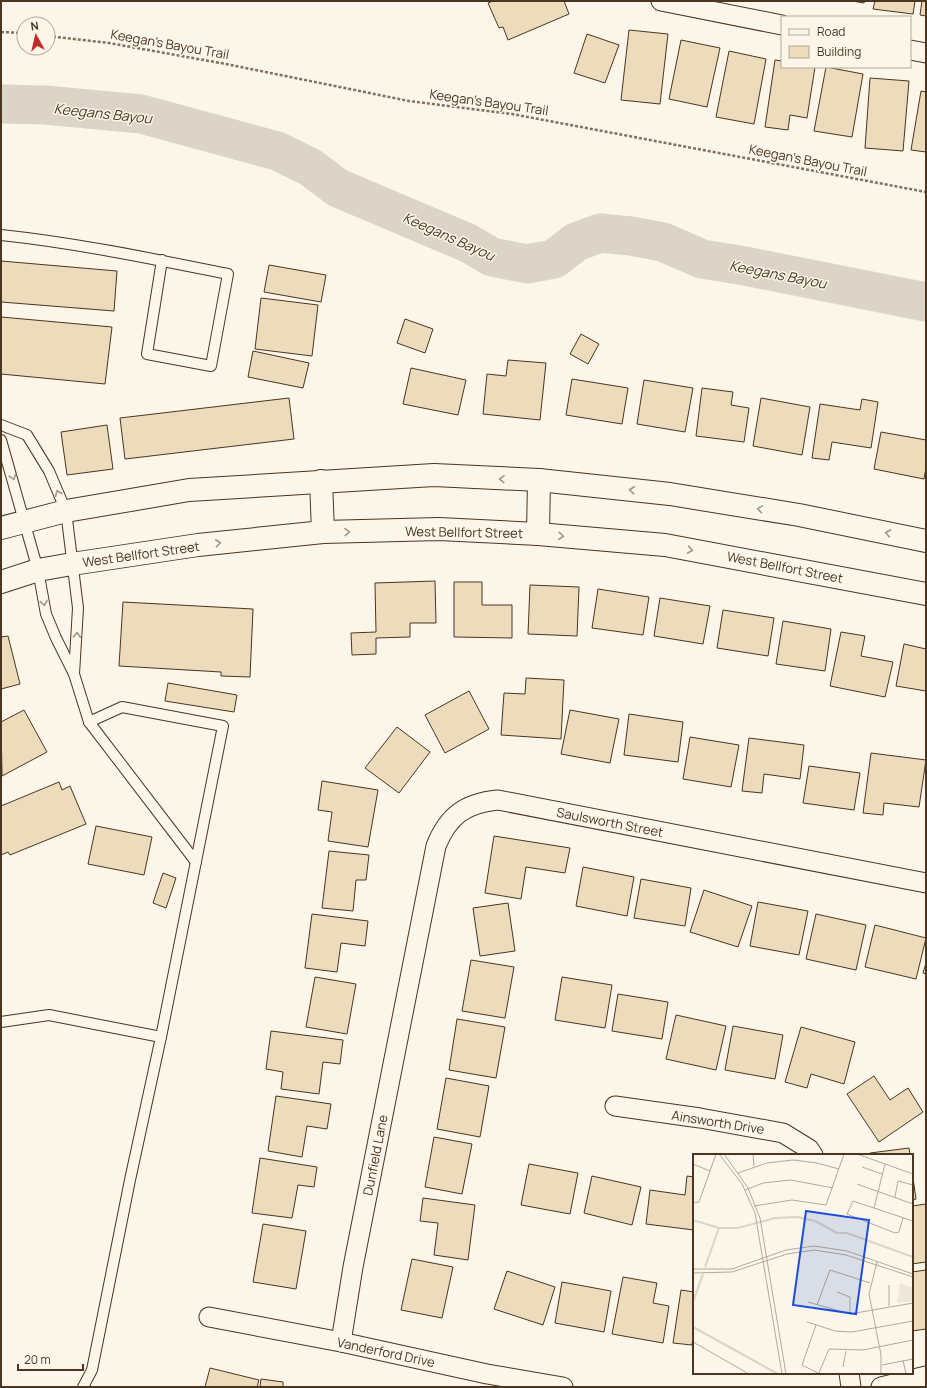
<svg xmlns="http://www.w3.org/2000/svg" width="927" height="1388" font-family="Manrope,sans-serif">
<rect width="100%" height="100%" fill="#fbf6e9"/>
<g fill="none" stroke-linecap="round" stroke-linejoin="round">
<polyline stroke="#dcd4c6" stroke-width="39" points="1,104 45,105 141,114 277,151 310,167 338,188 468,243 492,257 527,264 554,259 576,242 600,233 631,236 663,242 702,259 745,266 926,302"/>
</g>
<g fill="#ecdcbc" stroke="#4a3520">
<polygon points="493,1 564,1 569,14 508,40 503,27 499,28 488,3"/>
<polygon points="852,1 865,1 864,3"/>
<polygon points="875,1 915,1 913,14 873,9"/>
<polygon points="922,1 926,1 926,16 920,15"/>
<polygon points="629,30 668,34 660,104 621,100"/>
<polygon points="587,34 619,45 605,83 574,73"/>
<polygon points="681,40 720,48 707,107 669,99"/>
<polygon points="729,51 766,59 754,124 716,117"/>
<polygon points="775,60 782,61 782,67 815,67 807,118 790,115 788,130 765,127"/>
<polygon points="826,67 863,74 852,137 814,131"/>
<polygon points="870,78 909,81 903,151 865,148"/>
<polygon points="921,91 926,92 926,152 911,150"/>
<polygon points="1,261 117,271 114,311 1,302"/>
<polygon points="269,265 326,275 321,302 264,292"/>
<polygon points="261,298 318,305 312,356 255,349"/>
<polygon points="1,317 112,327 105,384 1,374"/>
<polygon points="405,319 433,329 425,353 397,343"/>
<polygon points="581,334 599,344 588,364 570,354"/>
<polygon points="253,351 309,363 303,388 248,377"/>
<polygon points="508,360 546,363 540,420 483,414 487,374 506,376"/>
<polygon points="411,368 466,380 458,415 403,404"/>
<polygon points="572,379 628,388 622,424 566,415"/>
<polygon points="644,380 693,388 685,432 637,424"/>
<polygon points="702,388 733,392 731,405 749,408 744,442 696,436"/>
<polygon points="289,398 294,439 125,459 120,418"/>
<polygon points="761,398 810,407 802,455 753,446"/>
<polygon points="862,399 878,402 871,448 832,442 829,460 812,458 820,404 860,410"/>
<polygon points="107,425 113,469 67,475 61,432"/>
<polygon points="881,432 926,440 926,468 924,479 874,469"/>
<polygon points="435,581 436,623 410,623 410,637 376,638 376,654 352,655 351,633 376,632 375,583"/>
<polygon points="454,582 482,582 482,605 512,605 512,638 454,637"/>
<polygon points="530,585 579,587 577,636 528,634"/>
<polygon points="598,589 649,597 643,635 592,628"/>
<polygon points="660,598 710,606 703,644 654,636"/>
<polygon points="123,602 253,609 250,677 221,676 221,672 119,666"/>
<polygon points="723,610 774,618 768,656 717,648"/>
<polygon points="783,621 831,629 825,671 776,664"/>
<polygon points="841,632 865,636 861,656 893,662 885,697 830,686"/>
<polygon points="8,636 20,684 1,689 1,637"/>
<polygon points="904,644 926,649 926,691 896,686"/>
<polygon points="526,678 564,680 561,739 501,735 504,693 525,694"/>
<polygon points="168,683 237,695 234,712 165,701"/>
<polygon points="469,691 489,729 445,753 425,715"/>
<polygon points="24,710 47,752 2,776 1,722"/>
<polygon points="570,710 619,719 610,763 561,754"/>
<polygon points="629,714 683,722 678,762 624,755"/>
<polygon points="397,727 430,752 399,793 365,768"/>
<polygon points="690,737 739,745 731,787 683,779"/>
<polygon points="749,738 804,745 800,779 764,774 762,793 742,791"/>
<polygon points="871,753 926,760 919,807 884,803 883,815 863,813"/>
<polygon points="809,766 860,773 854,810 803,803"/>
<polygon points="322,781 378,790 368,847 328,841 332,812 318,810"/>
<polygon points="59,782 62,790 70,786 86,824 10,855 8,852 1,855 1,806"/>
<polygon points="96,826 152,837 144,875 88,864"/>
<polygon points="494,836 570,848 565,873 526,867 521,899 485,893"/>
<polygon points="329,851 369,855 366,880 356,880 353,911 322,908"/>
<polygon points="583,867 634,877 627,916 576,906"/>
<polygon points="163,873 176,878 166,908 153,903"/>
<polygon points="641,879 691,888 685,926 634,918"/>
<polygon points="704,890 752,906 738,947 690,932"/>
<polygon points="758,902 808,911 799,955 750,946"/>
<polygon points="508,903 515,951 480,956 473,908"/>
<polygon points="312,914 368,921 365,946 341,943 337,972 305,968"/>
<polygon points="816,914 866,925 856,970 806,959"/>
<polygon points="875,925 926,938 916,979 865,967"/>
<polygon points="471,960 514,967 505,1018 462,1011"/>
<polygon points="926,963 926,974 923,973"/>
<polygon points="315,977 356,984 347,1034 306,1027"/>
<polygon points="562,977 612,985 605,1028 555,1020"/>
<polygon points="618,994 668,1002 662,1039 612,1031"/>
<polygon points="676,1015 726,1026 716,1070 666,1059"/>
<polygon points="457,1019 505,1027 496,1078 449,1070"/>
<polygon points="733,1026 783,1035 775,1079 725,1070"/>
<polygon points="801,1027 855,1042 844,1084 811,1074 807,1088 785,1082"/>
<polygon points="271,1031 343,1040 340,1064 323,1062 319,1094 281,1089 283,1072 266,1069"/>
<polygon points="874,1076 890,1100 908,1088 923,1112 879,1142 847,1094"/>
<polygon points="446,1078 489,1086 480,1137 437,1129"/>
<polygon points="276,1096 331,1104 327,1129 307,1126 302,1157 268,1151"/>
<polygon points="434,1137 472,1144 462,1194 425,1187"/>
<polygon points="909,1148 910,1155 871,1155 870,1153"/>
<polygon points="260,1158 317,1167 314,1187 298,1185 292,1218 252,1213"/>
<polygon points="529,1164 578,1173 570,1214 521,1205"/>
<polygon points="912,1171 916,1199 912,1200"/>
<polygon points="592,1176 641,1187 632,1225 584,1213"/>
<polygon points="687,1176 694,1177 694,1230 646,1224 650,1190 685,1195"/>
<polygon points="423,1198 475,1205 468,1260 434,1255 438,1223 420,1221"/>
<polygon points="926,1204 926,1262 912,1264 912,1206"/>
<polygon points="263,1224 306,1231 296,1289 253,1282"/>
<polygon points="412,1259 453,1267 442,1318 401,1310"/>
<polygon points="926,1270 926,1329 912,1331 912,1272"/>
<polygon points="507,1271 555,1287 543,1325 494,1309"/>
<polygon points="623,1277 657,1283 653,1303 669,1306 663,1343 612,1334"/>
<polygon points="562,1282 611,1291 604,1332 555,1323"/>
<polygon points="681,1290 694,1292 694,1329 692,1345 673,1343"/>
<polygon points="210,1368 259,1380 257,1387 205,1387"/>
<polygon points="261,1379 283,1382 283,1387 260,1387"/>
</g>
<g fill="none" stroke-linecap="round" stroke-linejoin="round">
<g stroke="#4a3520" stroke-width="12">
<g id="lane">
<path d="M1 235C77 243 153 259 228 274L211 366 147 354 162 260"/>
<polyline points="1,425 27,435 49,471 66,511 78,608 74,674"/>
<polyline points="1,440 38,570 46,614 56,638 74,674 89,722 196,862"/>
<polyline points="1,1022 49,1015 161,1037"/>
<polyline points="83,1387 92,1370 130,1180 161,1037 223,726 122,707 89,722"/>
</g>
</g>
<g stroke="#4a3520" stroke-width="21">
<g id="street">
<polyline points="661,1 782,25"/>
<polyline points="910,50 926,53"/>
<polyline points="615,1106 700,1118 783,1133 809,1149 813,1155"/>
<polyline points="209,1317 341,1342 487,1374 563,1387"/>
<path d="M341 1342 353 1267 436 846C448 816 465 803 498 800L926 883"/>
<polyline points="849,1373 851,1387"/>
<polyline points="881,1387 926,1376"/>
</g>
</g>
<g stroke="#4a3520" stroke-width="24">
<g id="secondary">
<polyline points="321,481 323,532"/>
<polyline points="1,528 66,511 189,490 434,475 539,480 670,494 799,515 926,541"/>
<polyline points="538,534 539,480"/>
<polyline points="1,582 38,570 72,564 198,545 323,532 439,529 538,534 665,545 926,594"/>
</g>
</g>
<g stroke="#7f6f5c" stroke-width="2.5" stroke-dasharray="3 2" stroke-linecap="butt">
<polyline points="1,32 24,33"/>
<polyline points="48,36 109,43 226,64 409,101 512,114 926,192"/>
</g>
<use href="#lane" stroke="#fbf6e9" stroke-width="10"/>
<use href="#street" stroke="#fbf6e9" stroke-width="19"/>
<use href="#secondary" stroke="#fbf6e9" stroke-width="22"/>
</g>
<defs><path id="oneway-chevron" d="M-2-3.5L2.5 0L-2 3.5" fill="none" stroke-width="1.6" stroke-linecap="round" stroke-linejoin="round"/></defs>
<g stroke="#a29684">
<use href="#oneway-chevron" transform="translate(13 477) rotate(72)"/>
<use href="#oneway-chevron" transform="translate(502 479) rotate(-177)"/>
<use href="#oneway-chevron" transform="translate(632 490) rotate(-174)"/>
<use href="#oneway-chevron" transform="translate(58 493) rotate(-113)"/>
<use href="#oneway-chevron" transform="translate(760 509) rotate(-171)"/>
<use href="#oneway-chevron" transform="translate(347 532) rotate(-2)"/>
<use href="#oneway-chevron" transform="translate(888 533) rotate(-169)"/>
<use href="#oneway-chevron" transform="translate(561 536) rotate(5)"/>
<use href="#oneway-chevron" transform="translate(218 543) rotate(-6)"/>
<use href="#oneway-chevron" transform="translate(690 550) rotate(10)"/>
<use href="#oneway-chevron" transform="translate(44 603) rotate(80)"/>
<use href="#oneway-chevron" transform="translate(77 635) rotate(-87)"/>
</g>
<g text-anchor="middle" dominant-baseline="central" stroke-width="3" stroke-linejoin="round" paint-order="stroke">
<g font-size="13" fill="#4a3520" stroke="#fbf6e9">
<text transform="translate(170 44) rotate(10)">Keegan's Bayou Trail</text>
<text transform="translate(489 102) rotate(8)">Keegan's Bayou Trail</text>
<text transform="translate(808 160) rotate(11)">Keegan's Bayou Trail</text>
<text transform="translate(464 532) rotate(1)">West Bellfort Street</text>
<text transform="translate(141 554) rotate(-8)">West Bellfort Street</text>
<text transform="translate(785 567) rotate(11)">West Bellfort Street</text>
<text transform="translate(610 822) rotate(11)">Saulsworth Street</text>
<text transform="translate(718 1122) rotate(9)">Ainsworth Drive</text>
<text transform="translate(375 1155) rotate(-79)">Dunfield Lane</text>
<text transform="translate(386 1352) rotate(12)">Vanderford Drive</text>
</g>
<g font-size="14" font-style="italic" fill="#4a3520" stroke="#fbf6e9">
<text transform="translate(103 113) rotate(6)">Keegans Bayou</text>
<text transform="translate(449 236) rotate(24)">Keegans Bayou</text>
<text transform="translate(778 274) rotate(11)">Keegans Bayou</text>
</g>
</g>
<g transform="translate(693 1154)">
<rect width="220" height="220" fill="#fbf6e9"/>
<path d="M207 129 220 134V147L204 149Z" fill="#ede6d9"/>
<path fill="none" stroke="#dcd4c6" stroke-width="2" d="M0 66 26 74H45L82 64 104 63 122 67 144 79H154L220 103M12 113 26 74M0 148 10 120M0 173 85 220"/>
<path fill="none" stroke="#b4a999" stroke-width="1" d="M26 0 49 30 62 59 89 220M31 0 55 34 67 64 93 220M60 0 61 12M164 0 220 20M0 10 17 17M169 13 189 20M45 19 74 9 100 6 124 9 146 15M164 30 220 50M52 36 70 29 98 26 140 34M202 43 205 27 220 31M0 49 6 48 23 0M61 52 99 46 133 51 151 0M181 54 192 10M210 64 206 78 202 79 154 60 160 47 220 67M184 108 176 140 188 201V220M0 115H39L93 96 121 92 154 97 220 120M0 119 39 118 94 100 121 96 153 101 220 123M196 131V152M144 138 157 143V160M115 148 157 160 220 149M124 151 137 116 177 129M114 168 142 177 159 178 220 167M123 171 109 211 127 220M0 188 56 220M210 206 213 220M189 211 220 205M150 213 153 197M126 219 136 195 170 196 220 186"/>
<path fill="#1d4ed8" fill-opacity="0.15" stroke="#1d4ed8" stroke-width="2" d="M113 57 176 66 163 160 100 151Z"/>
<rect width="220" height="220" fill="none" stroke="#4a3520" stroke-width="2"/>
</g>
<rect width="927" height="1388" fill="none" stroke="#4a3520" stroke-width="4"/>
<rect x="781" y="16" width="130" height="52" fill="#fbf6e9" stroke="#b4a999"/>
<rect x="789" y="29" width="20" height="6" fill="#fbf6e9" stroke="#b4a999"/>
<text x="817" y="36" font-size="12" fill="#4a3520">Road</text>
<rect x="789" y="46" width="20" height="12" fill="#ecdcbc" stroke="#b4a999"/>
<text x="817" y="56" font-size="12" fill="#4a3520">Building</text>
<g transform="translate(36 36) rotate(352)"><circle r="19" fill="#fbf6e9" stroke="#b4a999"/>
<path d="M0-3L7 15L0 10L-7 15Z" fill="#c62828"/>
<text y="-6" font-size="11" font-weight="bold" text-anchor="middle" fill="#4a3520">N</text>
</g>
<path d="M18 1364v6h65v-6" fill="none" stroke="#4a3520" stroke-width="2"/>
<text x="24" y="1364" font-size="12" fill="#4a3520" stroke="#fbf6e9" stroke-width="3" paint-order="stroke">20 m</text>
</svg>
